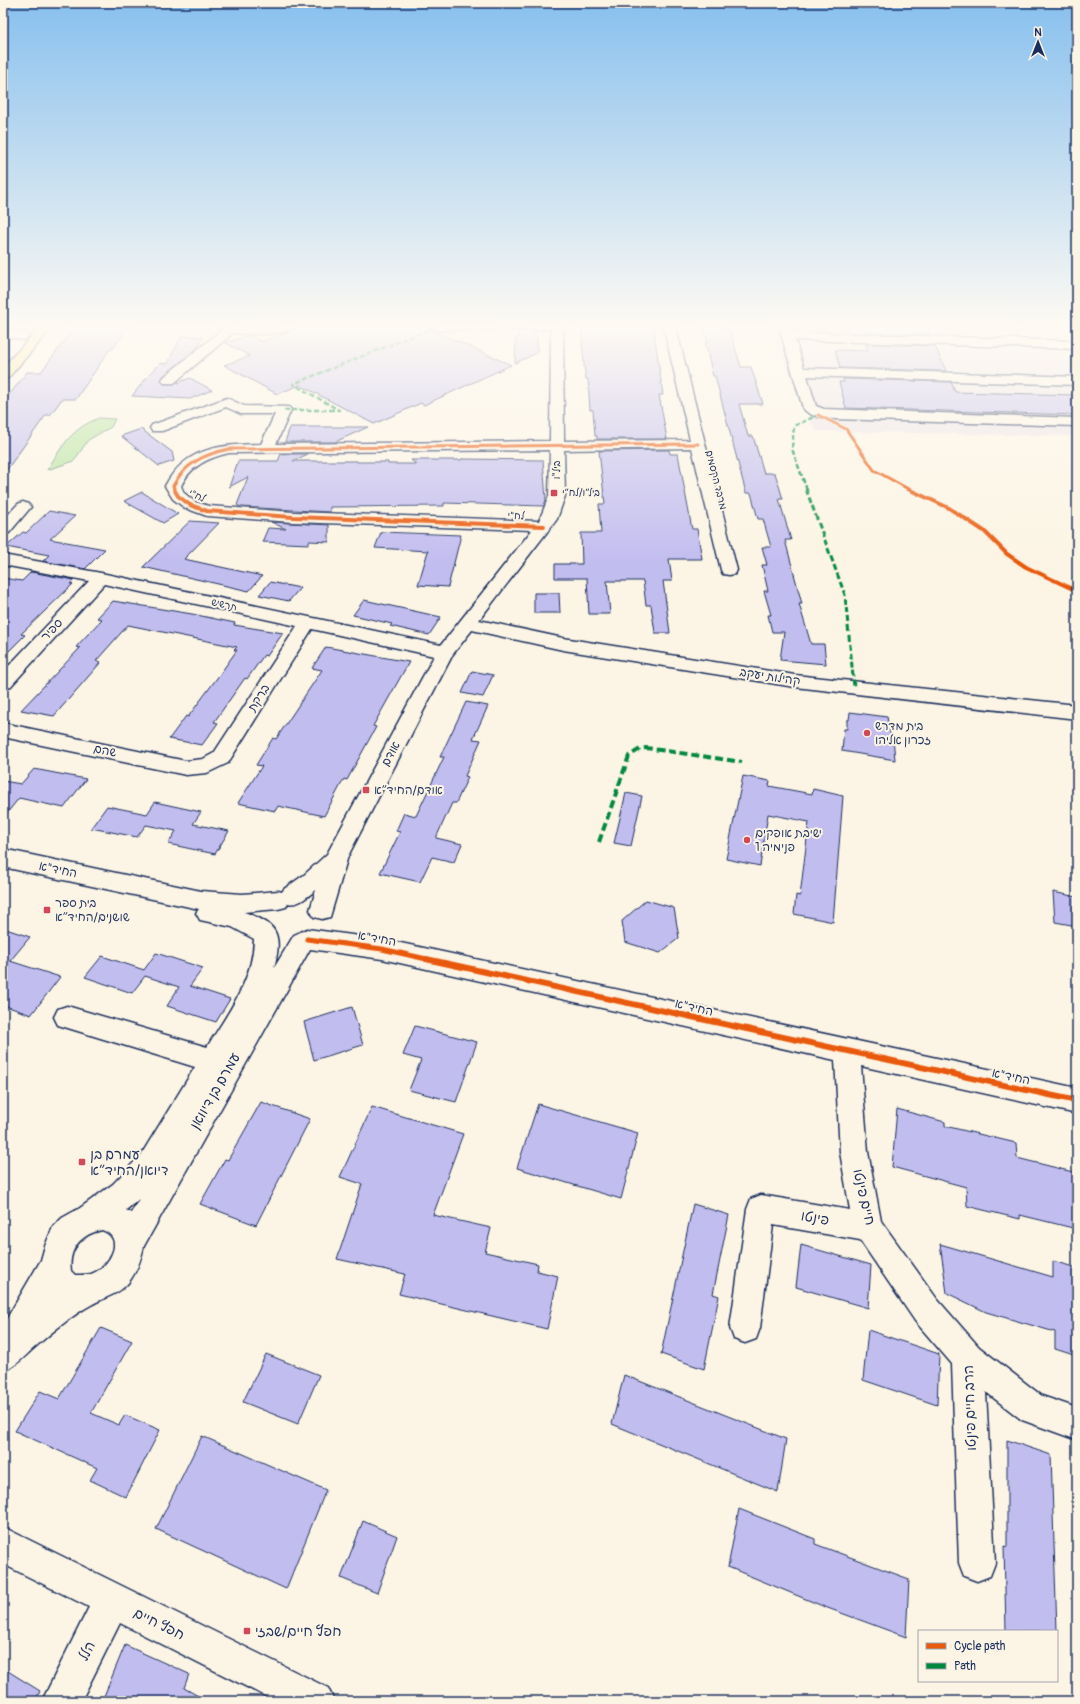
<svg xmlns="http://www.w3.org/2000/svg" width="1080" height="1704" font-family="Pangolin,'Playpen Sans Hebrew',sans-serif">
<rect width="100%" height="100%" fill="#fcf5e5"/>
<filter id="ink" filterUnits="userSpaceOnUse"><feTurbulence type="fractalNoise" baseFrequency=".025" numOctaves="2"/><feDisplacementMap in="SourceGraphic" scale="8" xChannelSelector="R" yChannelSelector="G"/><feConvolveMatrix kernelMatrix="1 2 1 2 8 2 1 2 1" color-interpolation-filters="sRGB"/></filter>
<g filter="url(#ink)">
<polygon fill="#ebe4e8" points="767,324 1077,324 1077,436 816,431"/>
<path fill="#b9e4a1" stroke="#6a8a80" d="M99 418 115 419 111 427 88 440 74 461 47 470C63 445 71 429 99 418Z"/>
<g fill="#c2bdef" stroke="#1b2f5e">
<polygon points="310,324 418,324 511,365 424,405 421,403 374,424 300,385 277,394 224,365 250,356 226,343 248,335 262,342"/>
<polygon points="581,324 653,324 663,395 659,395 667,439 597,439 597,436 595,436 593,410 590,410 588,379 586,379 584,365"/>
<polygon points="703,324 722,324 724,331 730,331 741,367 751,367 763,404 739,404 748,436 753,436 764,473 775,473 783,499 779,499 791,540 785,540 802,604 799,604 811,644 824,644 826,664 780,660 784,632 772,632 768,615 771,615 764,591 768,591 762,565 767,565 762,547 771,547 763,519 758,519 751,493 746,493 715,376 713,376 705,343 708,343"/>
<polygon points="859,324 926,324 930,335 862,333"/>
<polygon points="75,327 128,327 113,349 110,349 76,399 62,399 50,415 46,415 3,475 3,403 27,372 41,372"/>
<polygon points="518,331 535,331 535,337 537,337 537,353 515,363 516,338 518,338"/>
<polygon points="182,336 203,337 196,349 163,376 161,381 164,384 174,384 179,381 178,383 190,378 212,390 190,399 132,396 152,371 160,363 167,364"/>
<polygon points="866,344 935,346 946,371 840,368 835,350 868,351"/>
<polygon points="843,379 951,382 955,392 1077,395 1077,415 846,408 839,382 844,382"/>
<polygon points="290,427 368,427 335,442 285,442"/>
<polygon points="141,429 172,452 174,461 159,466 121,436"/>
<polygon points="669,450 670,454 678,454 692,529 697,529 702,559 669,559 672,581 663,581 670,633 655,633 651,605 646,605 643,581 607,581 610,614 589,614 587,578 555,578 555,564 582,564 581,533 601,533 599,504 605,504 599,451"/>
<polygon points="281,454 308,454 293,461 357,461 357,462 388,462 388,464 416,464 411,460 461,460 461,459 543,460 546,500 544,506 444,503 444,506 330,507 330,512 241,507 237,505 248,477 229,487 238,461 278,461"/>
<polygon points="142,492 178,514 163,523 124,501"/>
<polygon points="49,511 75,516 50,539 105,549 85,569 43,561 49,555 6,547 23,532 26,533"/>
<polygon points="190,521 219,523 184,559 262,576 249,591 143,567"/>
<polygon points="271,522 329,525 329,542 309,541 309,544 262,542 268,528 286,529"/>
<polygon points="381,532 461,535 448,587 418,585 428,551 375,548"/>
<polygon points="31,572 74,580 70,584 73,584 21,634 25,635 3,657 3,578 22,581"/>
<polygon points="270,582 300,588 289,601 259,595"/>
<polygon points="534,593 559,593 560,613 534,613"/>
<polygon points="364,600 441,617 429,635 390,626 392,624 353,615"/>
<polygon points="113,601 192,614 235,623 234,625 283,633 267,656 264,655 247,679 245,678 214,722 218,723 202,745 169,739 186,716 188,717 220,674 237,650 234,650 237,647 128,625 96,661 101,662 54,716 21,710 80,648 76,647 102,619 97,618"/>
<polygon points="326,647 409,662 373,726 376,727 347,780 344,779 324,816 278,806 275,811 238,803 262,766 256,765 273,738 276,739 322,670 312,668"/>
<polygon points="472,671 493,675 483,697 462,693"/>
<polygon points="466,702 488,706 473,739 481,740 465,776 468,777 456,803 452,803 436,838 462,844 454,862 432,857 420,882 380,873 400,832 396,831 404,813 416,816 444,757 440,757"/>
<polygon points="850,712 887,717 891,737 893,737 895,760 842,751 844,729 847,729 847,720 849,720"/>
<polygon points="34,769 86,779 64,808 19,798 3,818 3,781 21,784"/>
<polygon points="743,776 770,781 769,786 812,794 813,789 843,796 833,922 794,914 796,895 800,896 809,822 768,814 760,866 726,859"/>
<polygon points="626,793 642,796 631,846 614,843"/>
<polygon points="155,802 201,812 193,824 229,831 215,854 168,844 176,831 146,825 137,837 91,828 107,806 147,814"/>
<polygon points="1053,892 1077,897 1077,926 1055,922"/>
<polygon points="646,900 674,908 679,938 660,953 625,942 622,921"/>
<polygon points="3,928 30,937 10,961 60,977 31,1015 3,1005"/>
<polygon points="156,953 203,968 190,986 230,999 216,1022 167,1006 179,987 145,976 132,993 85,977 102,956 144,970"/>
<polygon points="352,1007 363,1045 314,1060 304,1022"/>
<polygon points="415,1026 477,1042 456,1102 409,1090 421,1060 403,1055"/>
<polygon points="261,1102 310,1119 256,1225 200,1204 225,1159 228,1160"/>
<polygon points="538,1104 638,1133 621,1199 517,1168"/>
<polygon points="372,1107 463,1134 433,1215 491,1228 485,1252 538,1264 537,1271 558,1276 547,1329 399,1294 405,1274 337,1259 362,1184 340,1177"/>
<polygon points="897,1109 945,1122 945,1126 1016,1143 1017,1158 1077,1173 1077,1229 1020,1215 1020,1219 967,1206 966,1187 892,1167"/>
<polygon points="693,1204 729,1215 713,1294 719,1296 704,1369 661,1354"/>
<polygon points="940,1244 1053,1277 1053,1261 1077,1268 1077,1356 1055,1349 1055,1332 986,1312 947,1293"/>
<polygon points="801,1245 871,1265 868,1308 796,1287"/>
<polygon points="101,1328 132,1341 91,1413 119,1425 125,1415 160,1430 126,1497 90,1480 97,1468 15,1431 40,1391 59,1399"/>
<polygon points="868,1330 939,1354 937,1405 863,1380"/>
<polygon points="266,1354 319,1375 298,1424 243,1402"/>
<polygon points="624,1375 786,1439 778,1492 612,1424"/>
<polygon points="202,1436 326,1490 286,1589 156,1529"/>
<polygon points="1007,1440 1051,1455 1057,1631 1006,1631 1004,1546 1007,1547"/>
<polygon points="739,1509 815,1539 815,1544 909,1579 906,1637 825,1607 728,1567"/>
<polygon points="363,1521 397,1536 377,1593 341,1578"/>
<polygon points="125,1645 189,1674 184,1688 207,1701 102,1701"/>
<polygon points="3,1668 40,1691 35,1701 3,1701"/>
</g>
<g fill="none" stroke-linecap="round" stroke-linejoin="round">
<g stroke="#1b2f5e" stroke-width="3">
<g id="minor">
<path d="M229 324H242L241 326 263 327 284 324H301C292 337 247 334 233 333L174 383H164L162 380 164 377Z"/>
<path d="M427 324H563L564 441 690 440 663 324H675L737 570 735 574 729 575 723 574 721 570 692 448 564 450 565 496 557 519 479 620 563 638 795 675 1077 705V719L795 687 563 650 472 630 453 654 348 856 330 917 322 919 314 917 310 910 316 890C308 896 298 906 288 903L286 907 278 909 244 912C277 924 283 933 274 968L294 935 307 929 382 939 1077 1088V1114L861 1066 868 1152 881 1221 937 1299 979 1347 1042 1396 1077 1408V1440L1022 1420 986 1392 995 1563 990 1576 977 1581 964 1576 959 1563 952 1364 915 1321 860 1240 773 1225 760 1328 756 1339 745 1343 734 1339 730 1328 747 1209 751 1199 761 1195 850 1210 840 1152 835 1060 382 959 310 949 144 1246C141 1259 137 1272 128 1283 118 1295 104 1297 91 1305 71 1316 52 1332 34 1348 24 1357 16 1366 3 1372V1325L41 1260 45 1246 53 1227 62 1218 80 1208 113 1184 141 1155 195 1067 58 1025 54 1017 58 1009 67 1006 207 1047C228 1013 253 981 254 939L232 927 200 920 196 913 199 909 3 867V849L201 891 242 894 278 891 282 892 284 889 304 875 327 854 434 656 312 629 228 763 207 773 186 775 3 737V723L186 761 203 759 214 753 297 626 104 584 10 687 3 689V672L89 581 3 565V555L101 573 441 645 532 530 293 522 207 516 185 508 173 499 165 486C186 446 222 445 261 444L275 414H241L226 407 162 431H152L150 428 152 425 227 398 244 406 289 407 291 410 276 444 550 441 551 329 438 330 429 327ZM550 450 549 496 539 521 293 512 209 506 195 502 184 493 181 486C190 466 208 458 229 453ZM139 1199 131 1213 126 1210ZM102 1230C127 1238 108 1269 91 1274 86 1275 80 1275 75 1275L71 1271C68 1249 81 1234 102 1230Z"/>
<path d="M778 324H790L793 332 1077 341V349L795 340 804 368 1077 377V385L807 376 816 406 824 409 1077 418V426L834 419C824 418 809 417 803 408Z"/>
<polygon points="3,326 13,331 28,333 30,336 24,340 6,337 3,335"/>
<polygon points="23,502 28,504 31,507 9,533 3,535 3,520 18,504"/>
<polygon points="3,1527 328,1688 334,1701 275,1701 120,1623 81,1701 42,1701 89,1607 3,1564"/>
</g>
</g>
<g stroke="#1b2f5e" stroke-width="3">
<polygon id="major" points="43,324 55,324 8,378 3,379 3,367"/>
</g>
<use href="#minor" fill="#fcf5e5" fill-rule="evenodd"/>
<use href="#major" fill="#f5e382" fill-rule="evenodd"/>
<g stroke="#00873e" stroke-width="2.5" stroke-dasharray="5 2.5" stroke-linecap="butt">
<polyline points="284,410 339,410 293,384 438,326"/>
<polyline points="807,490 792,449 794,426 820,414"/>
</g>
<polyline stroke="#00873e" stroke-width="3" stroke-dasharray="6 3" stroke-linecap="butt" points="806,489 845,595 854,687"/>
<polyline stroke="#00873e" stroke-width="4" stroke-dasharray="8 4" stroke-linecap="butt" points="599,842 629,756 640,749 646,748 742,762"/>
<g stroke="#fcf5e5" stroke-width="4.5">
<g id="cycleway-far3">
<polyline points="818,415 846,429 874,470 910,490"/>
<path d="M175 490 173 486C185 463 205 454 229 449L698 444"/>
</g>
</g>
<g stroke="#fcf5e5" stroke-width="6">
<g id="cycleway-far2">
<polyline points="174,489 178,496 190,505 207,511 293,517 544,526"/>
<polyline points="908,489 949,508 984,531 1007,554 1026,567 1077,591"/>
</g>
</g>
<g stroke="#fcf5e5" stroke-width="8">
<polyline id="cycleway-far1" points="307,939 382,949 431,960"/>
</g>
<g stroke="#fcf5e5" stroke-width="8">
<polyline id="cycleway" points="426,959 1077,1101"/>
</g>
<use href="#cycleway-far3" stroke="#e8590c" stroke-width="3"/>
<use href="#cycleway-far2" stroke="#e8590c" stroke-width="4"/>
<use href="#cycleway-far1" stroke="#e8590c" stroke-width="5"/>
<use href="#cycleway" stroke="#e8590c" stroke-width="6"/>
</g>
</g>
<linearGradient id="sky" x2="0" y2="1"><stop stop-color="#88c0ee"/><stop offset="0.58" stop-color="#fefaf3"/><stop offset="1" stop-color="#fefaf3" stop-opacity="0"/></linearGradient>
<rect width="1080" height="562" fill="url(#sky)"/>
<g fill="#d1495b" stroke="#fcf5e5" stroke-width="1.5">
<rect x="550" y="489" width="8" height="8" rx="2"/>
<circle cx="867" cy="733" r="4"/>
<rect x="362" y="786" width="8" height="8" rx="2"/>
<circle cx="747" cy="840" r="4"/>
<rect x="43" y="906" width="8" height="8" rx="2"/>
<rect x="78" y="1158" width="8" height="8" rx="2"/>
<rect x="243" y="1627" width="8" height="8" rx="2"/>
</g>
<g text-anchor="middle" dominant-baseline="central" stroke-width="4" stroke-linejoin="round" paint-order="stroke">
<g font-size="10" fill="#1b2f5e" stroke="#fcf5e5">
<text transform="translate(557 470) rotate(-90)">ביל"ו</text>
<text transform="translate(716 480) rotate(76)">מרבד הקסמים</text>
<text transform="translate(197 496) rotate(25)">לח"י</text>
<text transform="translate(516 516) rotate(2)">לח"י</text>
<text transform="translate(224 605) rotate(13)">תרשיש</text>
</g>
<g font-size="10" fill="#1b2f5e" stroke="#fcf5e5" text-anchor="start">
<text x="562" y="493">ביל״ו/לח״י</text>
</g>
<g font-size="12" fill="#1b2f5e" stroke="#fcf5e5">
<text transform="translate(52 630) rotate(-47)">ספיר</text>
<text transform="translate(770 677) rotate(9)">קהילות יעקב</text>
<text transform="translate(259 698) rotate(-57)">ברקת</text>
<text transform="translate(105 751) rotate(12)">שהם</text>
<text transform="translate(391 754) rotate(-62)">אודם</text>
<text transform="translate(58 870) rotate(12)">החיד"א</text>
<text transform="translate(377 939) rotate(10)">החיד"א</text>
<text transform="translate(694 1008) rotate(13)">החיד"א</text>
<text transform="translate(1011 1077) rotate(12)">החיד"א</text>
</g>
<g font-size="12" fill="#1b2f5e" stroke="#fcf5e5" text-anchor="start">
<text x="875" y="726">בית מדרש<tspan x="875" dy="14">זכרון אליהו</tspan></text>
<text x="374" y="790">אודם/החיד״א</text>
<text x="755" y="833">ישיבת אופקים<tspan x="755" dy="14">פנימיה 1</tspan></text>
<text x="55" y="903">בית ספר<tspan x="55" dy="14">שושנים/החיד״א</tspan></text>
</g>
<g font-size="14" fill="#1b2f5e" stroke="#fcf5e5">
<text transform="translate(215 1091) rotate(-60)">עמרם בן דיוואן</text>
<text transform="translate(864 1197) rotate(77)">חיים פינטו</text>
<text transform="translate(815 1218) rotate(10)">פינטו</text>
<text transform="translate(970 1408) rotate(-92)">הרב חיים פינטו</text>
<text transform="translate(159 1624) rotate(26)">חפץ חיים</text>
<text transform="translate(87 1651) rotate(-63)">הלל</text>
</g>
<g font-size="14" fill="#1b2f5e" stroke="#fcf5e5" text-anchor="start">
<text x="90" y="1154">עמרם בן<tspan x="90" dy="16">דיואן/החיד״א</tspan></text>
<text x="255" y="1631">חפץ חיים/שבזי</text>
</g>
</g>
<rect width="1080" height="1704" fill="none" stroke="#fcf5e5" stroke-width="16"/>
<rect x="8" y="8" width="1064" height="1688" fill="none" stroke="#1b2f5e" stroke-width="1.5" filter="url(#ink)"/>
<rect x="918" y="1630" width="140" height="52" fill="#fcf5e5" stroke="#a2a6af"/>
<rect x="926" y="1643" width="20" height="6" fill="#e8590c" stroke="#a2a6af"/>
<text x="954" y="1650" font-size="12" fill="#1b2f5e">Cycle path</text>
<rect x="926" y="1663" width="20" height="6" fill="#00873e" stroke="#a2a6af"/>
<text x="954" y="1670" font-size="12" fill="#1b2f5e">Path</text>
<g transform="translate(1038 42)" stroke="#fcf5e5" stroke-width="3" paint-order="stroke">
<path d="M0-3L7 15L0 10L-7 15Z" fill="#1b2f5e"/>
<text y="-6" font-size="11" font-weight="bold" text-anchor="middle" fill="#1b2f5e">N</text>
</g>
</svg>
